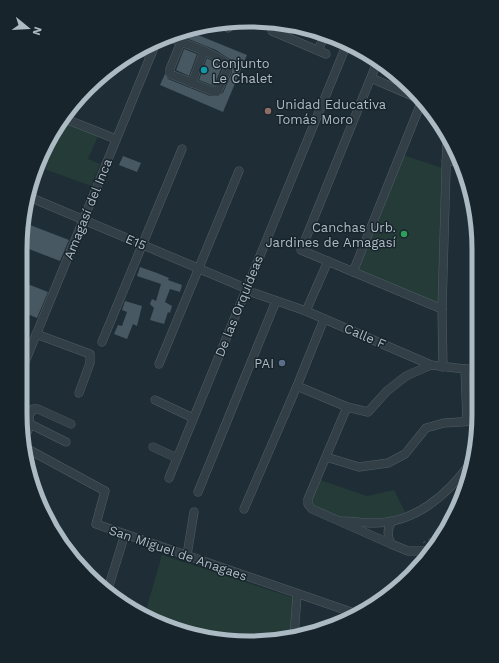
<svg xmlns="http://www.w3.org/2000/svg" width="499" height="663" font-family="'Work Sans',sans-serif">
<rect width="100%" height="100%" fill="#1f2e36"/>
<g fill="#243b37">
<polygon points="61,122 98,136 88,159 100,164 91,186 39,167"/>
<polygon points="400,154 445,169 442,309 353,272"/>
<polygon points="317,479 367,496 394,490 407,516 334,522 316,515 309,500"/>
<polygon points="162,555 294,598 291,637 264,643 205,639 148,619 144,617"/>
</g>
<g fill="#475862">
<polygon points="188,31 247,55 223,112 160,85 165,74 168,79 210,96 218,96 223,93 232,72 231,60 216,50 181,36 183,34"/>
<polygon points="184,49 197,54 189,76 176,70"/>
<polygon points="207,58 221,66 221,69 214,86 199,80"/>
<polygon points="123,156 141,163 137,172 119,165"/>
<polygon points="30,225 69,240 60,261 21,246"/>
<polygon points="140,267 157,273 169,278 168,280 182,285 180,292 170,289 165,302 172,306 170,313 168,312 164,324 150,320 154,308 150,304 152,299 156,301 161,284 137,276"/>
<polygon points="20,281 48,292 37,318 20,311"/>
<polygon points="125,301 142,306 137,326 133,324 127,339 114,334 118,325 122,326 127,312 122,310"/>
</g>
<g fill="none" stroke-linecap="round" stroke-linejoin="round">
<g stroke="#505d65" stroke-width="9">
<g id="minor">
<polyline points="228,28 230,24"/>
<polyline points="272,31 326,54"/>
<polyline points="276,32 279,24"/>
<path d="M171 38C189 46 211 51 226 63L227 70 218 91H212L170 74V69L181 42"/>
<polyline points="318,50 324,37"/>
<polyline points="141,51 151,55"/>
<polyline points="378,60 301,250 442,309"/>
<polyline points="371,78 415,97"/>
<polyline points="192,83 204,51"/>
<polyline points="63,118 116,139"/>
<polyline points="446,161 460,162"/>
<polyline points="27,196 245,288"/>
<polyline points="353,272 421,103"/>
<polyline points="254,293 306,311 431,365 465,369 477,369"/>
<polyline points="306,311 328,261"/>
<polyline points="36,334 90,354 90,363 79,393"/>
<polyline points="102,342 182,149"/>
<polyline points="159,364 239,171"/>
<polyline points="443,367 442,309 447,135"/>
<polyline points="465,369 467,421"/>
<polyline points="20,374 155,45"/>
<polyline points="297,386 347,407 368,412 387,391 406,376 431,365"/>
<polyline points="155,400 193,418"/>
<polyline points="347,407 308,499 308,504 312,509 391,544 408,551 432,551"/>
<polyline points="30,424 66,442"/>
<polyline points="23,440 30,426 29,416 33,409 38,409 71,424"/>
<polyline points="24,447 105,491 96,524 357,614"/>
<polyline points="153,447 177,458"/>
<polyline points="475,448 477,421"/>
<polyline points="326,457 359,467 388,463 405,454 426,428 444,423 477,421"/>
<polyline points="169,478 346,46"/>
<polyline points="198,492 276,301"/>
<polyline points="244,509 297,386 324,319"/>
<path d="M341 521C352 521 362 523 372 523 414 524 448 495 471 462"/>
<path d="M391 544C387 535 387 529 392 521"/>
<polyline points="187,555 194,512"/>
<polyline points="107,592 125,534"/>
<polyline points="294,637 297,595"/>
</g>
</g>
<polyline stroke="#415654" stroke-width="1" stroke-dasharray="3 3" stroke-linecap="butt" points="423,543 448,528"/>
<use href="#minor" stroke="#333f47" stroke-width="8"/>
</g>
<circle fill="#0f9aa8" stroke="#18242b" stroke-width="1.5" cx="204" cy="70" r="4"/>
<circle fill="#8d6e63" stroke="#18242b" stroke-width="1.5" cx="268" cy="111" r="4"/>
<circle fill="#2e9e5b" stroke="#18242b" stroke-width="1.5" cx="404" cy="234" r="4"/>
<circle fill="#5c6f8a" stroke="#18242b" stroke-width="1.5" cx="282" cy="363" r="4"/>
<g text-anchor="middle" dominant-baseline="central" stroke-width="3" stroke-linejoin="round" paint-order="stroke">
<g font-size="13" fill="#acbac4" stroke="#18242b" text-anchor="start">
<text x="212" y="63">Conjunto<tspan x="212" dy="15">Le Chalet</tspan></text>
<text x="276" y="104">Unidad Educativa<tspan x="276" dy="15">Tomás Moro</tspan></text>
<text x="396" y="227" text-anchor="end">Canchas Urb.<tspan x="396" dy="15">Jardines de Amagasí</tspan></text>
<text x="274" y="363" text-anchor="end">PAI</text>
</g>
<g font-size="13" fill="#acbac4" stroke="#18242b">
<text transform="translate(88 209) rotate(-68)">Amagasí del Inca</text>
<text transform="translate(136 242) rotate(23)">E15</text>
<text transform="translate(239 306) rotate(-68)">De las Orquideas</text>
<text transform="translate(365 336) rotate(23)">Calle F</text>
<text transform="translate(178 553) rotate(19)">San Miguel de Anagaes</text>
</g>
</g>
<path d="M0 0H499V663H0ZM249 27H250A222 222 0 0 1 472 249V414A222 222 0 0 1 250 636H249A222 222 0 0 1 27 414V249A222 222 0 0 1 249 27Z" fill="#18242b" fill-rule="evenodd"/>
<path fill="none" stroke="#acbac4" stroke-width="5" d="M249 27H250A222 222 0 0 1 472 249V414A222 222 0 0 1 250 636H249A222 222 0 0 1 27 414V249A222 222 0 0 1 249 27Z"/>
<g transform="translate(28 28) rotate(108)" stroke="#18242b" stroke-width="3" paint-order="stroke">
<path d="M0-3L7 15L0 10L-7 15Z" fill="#acbac4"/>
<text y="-6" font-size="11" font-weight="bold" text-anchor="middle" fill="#acbac4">N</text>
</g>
</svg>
